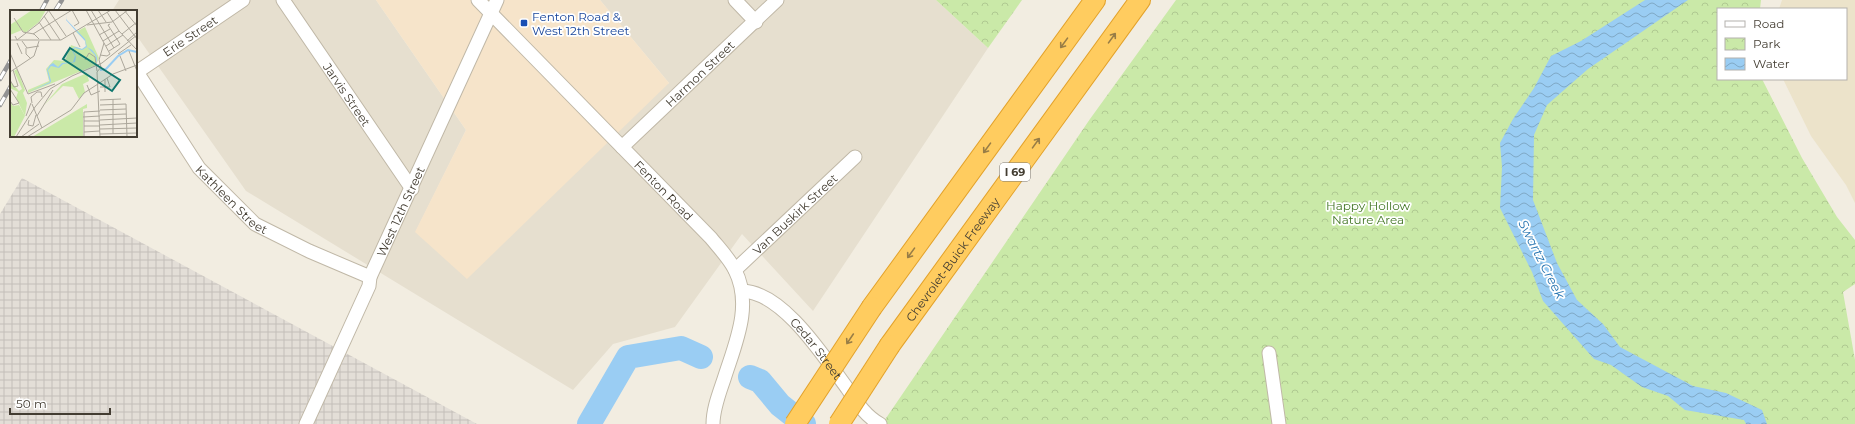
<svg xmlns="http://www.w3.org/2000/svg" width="1855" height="424" font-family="Montserrat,sans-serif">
<defs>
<pattern id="industrial-grid" width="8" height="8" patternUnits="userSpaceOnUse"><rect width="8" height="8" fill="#e3ded7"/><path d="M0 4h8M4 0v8" fill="none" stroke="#c4bfb9"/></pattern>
<pattern id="park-crowns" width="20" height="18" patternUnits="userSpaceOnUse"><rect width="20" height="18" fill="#cae9a8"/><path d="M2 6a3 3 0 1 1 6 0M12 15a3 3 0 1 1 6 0" fill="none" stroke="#afc991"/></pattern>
<pattern id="water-waves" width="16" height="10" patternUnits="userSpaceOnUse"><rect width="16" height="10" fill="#9acdf3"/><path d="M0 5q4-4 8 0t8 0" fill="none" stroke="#7fa8c5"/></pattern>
</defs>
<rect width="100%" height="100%" fill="#f2ede1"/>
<polygon fill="#e6dfcf" points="119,0 376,0 466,130 416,231 669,83 600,0 936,0 988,48 813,311 742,234 675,327 613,344 573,390 246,191 139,39 136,40 136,11 112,11"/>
<polygon fill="#f6e4ca" points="376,0 600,0 669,83 467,279 415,232 466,130"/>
<polygon fill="url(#industrial-grid)" points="22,178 477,424 0,424 0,214"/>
<polygon fill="#ece3ca" points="1782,0 1855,0 1855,203 1846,185 1811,136 1783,79 1846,79 1846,9 1779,9"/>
<g fill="url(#park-crowns)">
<polygon points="936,0 1022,0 988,48"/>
<polygon points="1176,0 1761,0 1760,9 1718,9 1718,79 1762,79 1802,158 1837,217 1855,240 1855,284 1843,292 1855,360 1855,424 882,424 1090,119"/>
</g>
<polygon fill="url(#water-waves)" points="1645,0 1688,0 1588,69 1547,105 1534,135 1533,200 1557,263 1577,300 1603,324 1620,347 1693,386 1726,393 1762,410 1767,424 1746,424 1744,420 1685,410 1668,396 1642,387 1611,365 1594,359 1543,301 1532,272 1500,208 1502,167 1500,143 1513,119 1534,88 1551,56 1581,41"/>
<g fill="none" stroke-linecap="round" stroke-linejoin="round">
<g stroke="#9acdf3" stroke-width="24">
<polyline points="750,377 760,381 780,405 804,424"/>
<polyline points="589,424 628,357 681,348 701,357"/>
</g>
<g stroke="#c0b8a7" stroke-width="15">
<g id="minor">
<path id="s1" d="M243 0 137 72 199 168 255 224 309 251 370 277"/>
<path id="s2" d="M283 0 412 189"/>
<path id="s3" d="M478 0 711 238C719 248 729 258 735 270 753 306 735 344 724 379 719 394 713 409 713 424"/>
<polyline points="735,0 756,22"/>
<path id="s4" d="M622 147 777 0"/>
<path id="s5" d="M735 270 855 157"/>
<path id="s6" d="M742 291C783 292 824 357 847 388 856 401 865 416 880 424"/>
<polyline points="1269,353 1279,424"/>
<path id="s7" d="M306 424 369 286 370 277 497 0"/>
</g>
</g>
<g stroke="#e3a22a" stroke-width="22">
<g id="highway">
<polyline points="872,307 1095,0"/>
<path id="s8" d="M890 345 1140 0"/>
</g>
</g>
<use href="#minor" stroke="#fff" stroke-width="13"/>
<use href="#highway" stroke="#ffcc5f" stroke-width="20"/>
<g stroke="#939393" stroke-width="4.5">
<g id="rail">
<polyline points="41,11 47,0"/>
<polyline points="55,11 62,0"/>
<polyline points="0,79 11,60"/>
<polyline points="0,105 11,86"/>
</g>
</g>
<use href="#rail" stroke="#fff" stroke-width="3" stroke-dasharray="9" stroke-linecap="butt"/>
<g stroke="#e3a22a" stroke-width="22" stroke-linecap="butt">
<g id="highway-bridge">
<polyline points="795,424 872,307"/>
<polyline points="839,424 890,345"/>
</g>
</g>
<use href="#highway-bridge" stroke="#ffcc5f" stroke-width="20"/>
</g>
<defs><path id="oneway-shaft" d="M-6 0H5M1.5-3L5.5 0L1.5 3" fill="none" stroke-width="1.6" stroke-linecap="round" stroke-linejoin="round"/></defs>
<g stroke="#987d46">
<use href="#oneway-shaft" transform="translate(1112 38) rotate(-54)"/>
<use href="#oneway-shaft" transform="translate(1064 43) rotate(126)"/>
<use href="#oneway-shaft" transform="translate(1036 143) rotate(-54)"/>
<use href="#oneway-shaft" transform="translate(987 148) rotate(126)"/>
<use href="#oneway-shaft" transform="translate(911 253) rotate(126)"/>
<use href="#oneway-shaft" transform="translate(850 339) rotate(124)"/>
</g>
<rect fill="#1a4fb4" stroke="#fff" stroke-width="1.5" x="520" y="19" width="8" height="8" rx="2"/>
<g text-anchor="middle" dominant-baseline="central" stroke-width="3.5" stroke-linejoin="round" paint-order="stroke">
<rect fill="#fff" stroke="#7b7770" stroke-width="1" x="1000" y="163" width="30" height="18" rx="3"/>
<g font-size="11" font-weight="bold" fill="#433d32">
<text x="1015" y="172">I 69</text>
</g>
<g font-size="12" fill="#164399" stroke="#fff" text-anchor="start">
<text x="532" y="16">Fenton Road &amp;<tspan x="532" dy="14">West 12th Street</tspan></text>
</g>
<g font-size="12" fill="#433d32" stroke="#fff">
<text transform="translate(190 36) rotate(-34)">Erie Street</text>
<text stroke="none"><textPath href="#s4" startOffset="107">Harmon Street</textPath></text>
<text stroke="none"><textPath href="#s2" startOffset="114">Jarvis Street</textPath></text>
<text stroke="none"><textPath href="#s3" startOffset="266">Fenton Road</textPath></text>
<text stroke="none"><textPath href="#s1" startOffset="288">Kathleen Street</textPath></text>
<text stroke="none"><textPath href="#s7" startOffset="233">West 12th Street</textPath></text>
<text stroke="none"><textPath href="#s5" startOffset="82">Van Buskirk Street</textPath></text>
<text stroke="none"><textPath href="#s8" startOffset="106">Chevrolet-Buick Freeway</textPath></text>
<text stroke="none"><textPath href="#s6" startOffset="97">Cedar Street</textPath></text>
</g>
<g font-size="12" fill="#427624" stroke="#fff">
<text x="1368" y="205">Happy Hollow<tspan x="1368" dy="14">Nature Area</tspan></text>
</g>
<g font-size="13" font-style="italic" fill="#2876b2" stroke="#fff">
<text transform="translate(1542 259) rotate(63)">Swartz Creek</text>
</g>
</g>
<g transform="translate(10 10)">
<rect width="127" height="127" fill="#f2ede1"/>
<path d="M0 92 3 96 9 95 15 106 4 127H0Z" fill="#cae9a8"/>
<path d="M22 0H36L29 12 15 23 12 20 0 25V15ZM75 17 89 48 86 55 18 83V80L39 71 36 59 44 50 55 51 61 35 72 39 76 37 75 30 66 22ZM7 59 15 80 13 83 17 93 15 106 6 88 8 82 0 78V71L9 81 12 79 4 61ZM77 63 79 71 73 74 75 82 69 89 63 77 53 76 33 96 52 74ZM77 94V98L73 99V127H22Z" fill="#cae9a8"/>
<path d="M57 0 56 9 75 29 77 37 82 40 86 45 87 48V54L85 45 77 37 72 40 65 38 63 40 66 47 65 52 53 54 49 58 41 56 38 60 41 71 40 73 18 82 40 72 37 60 40 55 43 53 48 57 52 53 63 52 65 46 62 40 63 38 66 37 72 39 76 36 75 31 56 10Z" fill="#9acdf3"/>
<path fill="none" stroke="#9acdf3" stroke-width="2" d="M90 60 96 59 108 46 118 40 127 42"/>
<path fill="none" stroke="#aca79b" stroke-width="1" d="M62 0 69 13 64 16M76 0 100 44 97 46 90 45M81 0 104 38M88 0 96 12M105 0 127 29M114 0 127 16M39 1 56 26M97 2 109 21 127 40M34 6 50 30M4 8 13 22 24 24 29 29M29 12 41 30M77 15 102 12 118 0M63 23 70 37M23 24 62 0M112 24 127 12M89 25 100 19M5 26 7 30 29 13 39 0M0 30H51L101 0M12 31 17 38 29 36M93 31 109 21M117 31 127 22M7 33 12 44M96 36 113 25M16 38V44L21 49M99 41 110 34 98 15 100 14M119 41 127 61M0 43 18 84M108 44 121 35M110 46 116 61M75 50 79 43 85 47 87 61M0 62 24 46 29 31M95 69V82M0 70 4 77 8 76 3 60M77 75 81 85 90 81M90 77H100L97 68M0 79 9 93 3 95 0 91M18 84 45 74M103 89V124M90 90 111 89M22 93 21 87 27 82H31L32 87M22 94 32 118M90 95 116 94 117 127M90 100 116 99M90 105 116 104M16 106 21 93M27 106 43 80M73 107 90 106M19 110 18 115 23 116 26 105M90 110 127 108M74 111H90M90 115 127 113M74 116H90M90 119 127 118M74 122 90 121M90 124 127 123M6 127 25 97 40 79 62 66 92 53 127 25M11 127 29 114M17 127 61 100 74 83 88 74 103 64 127 55M74 127V102L90 101M90 127 87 62 91 57 89 50 94 33"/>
<path fill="#0f766e" fill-opacity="0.15" stroke="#0f766e" stroke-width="2" d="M60 38 110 70 102 81 53 49Z"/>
<rect width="127" height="127" fill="none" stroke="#433d32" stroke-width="2"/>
</g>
<rect x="1717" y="8" width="130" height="72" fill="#ffffff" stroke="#b4b1ad"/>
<rect x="1725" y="21" width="20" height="6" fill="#ffffff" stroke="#b4b1ad"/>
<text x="1753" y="28" font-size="12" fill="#433d32">Road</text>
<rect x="1725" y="38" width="20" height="12" fill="url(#park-crowns)" stroke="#b4b1ad"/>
<text x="1753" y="48" font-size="12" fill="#433d32">Park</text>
<rect x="1725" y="58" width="20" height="12" fill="url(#water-waves)" stroke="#b4b1ad"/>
<text x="1753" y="68" font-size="12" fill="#433d32">Water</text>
<path d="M10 408v6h100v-6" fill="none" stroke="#433d32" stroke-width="2"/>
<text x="16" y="408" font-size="12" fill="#433d32" stroke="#ffffff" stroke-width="3" paint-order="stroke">50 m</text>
</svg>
